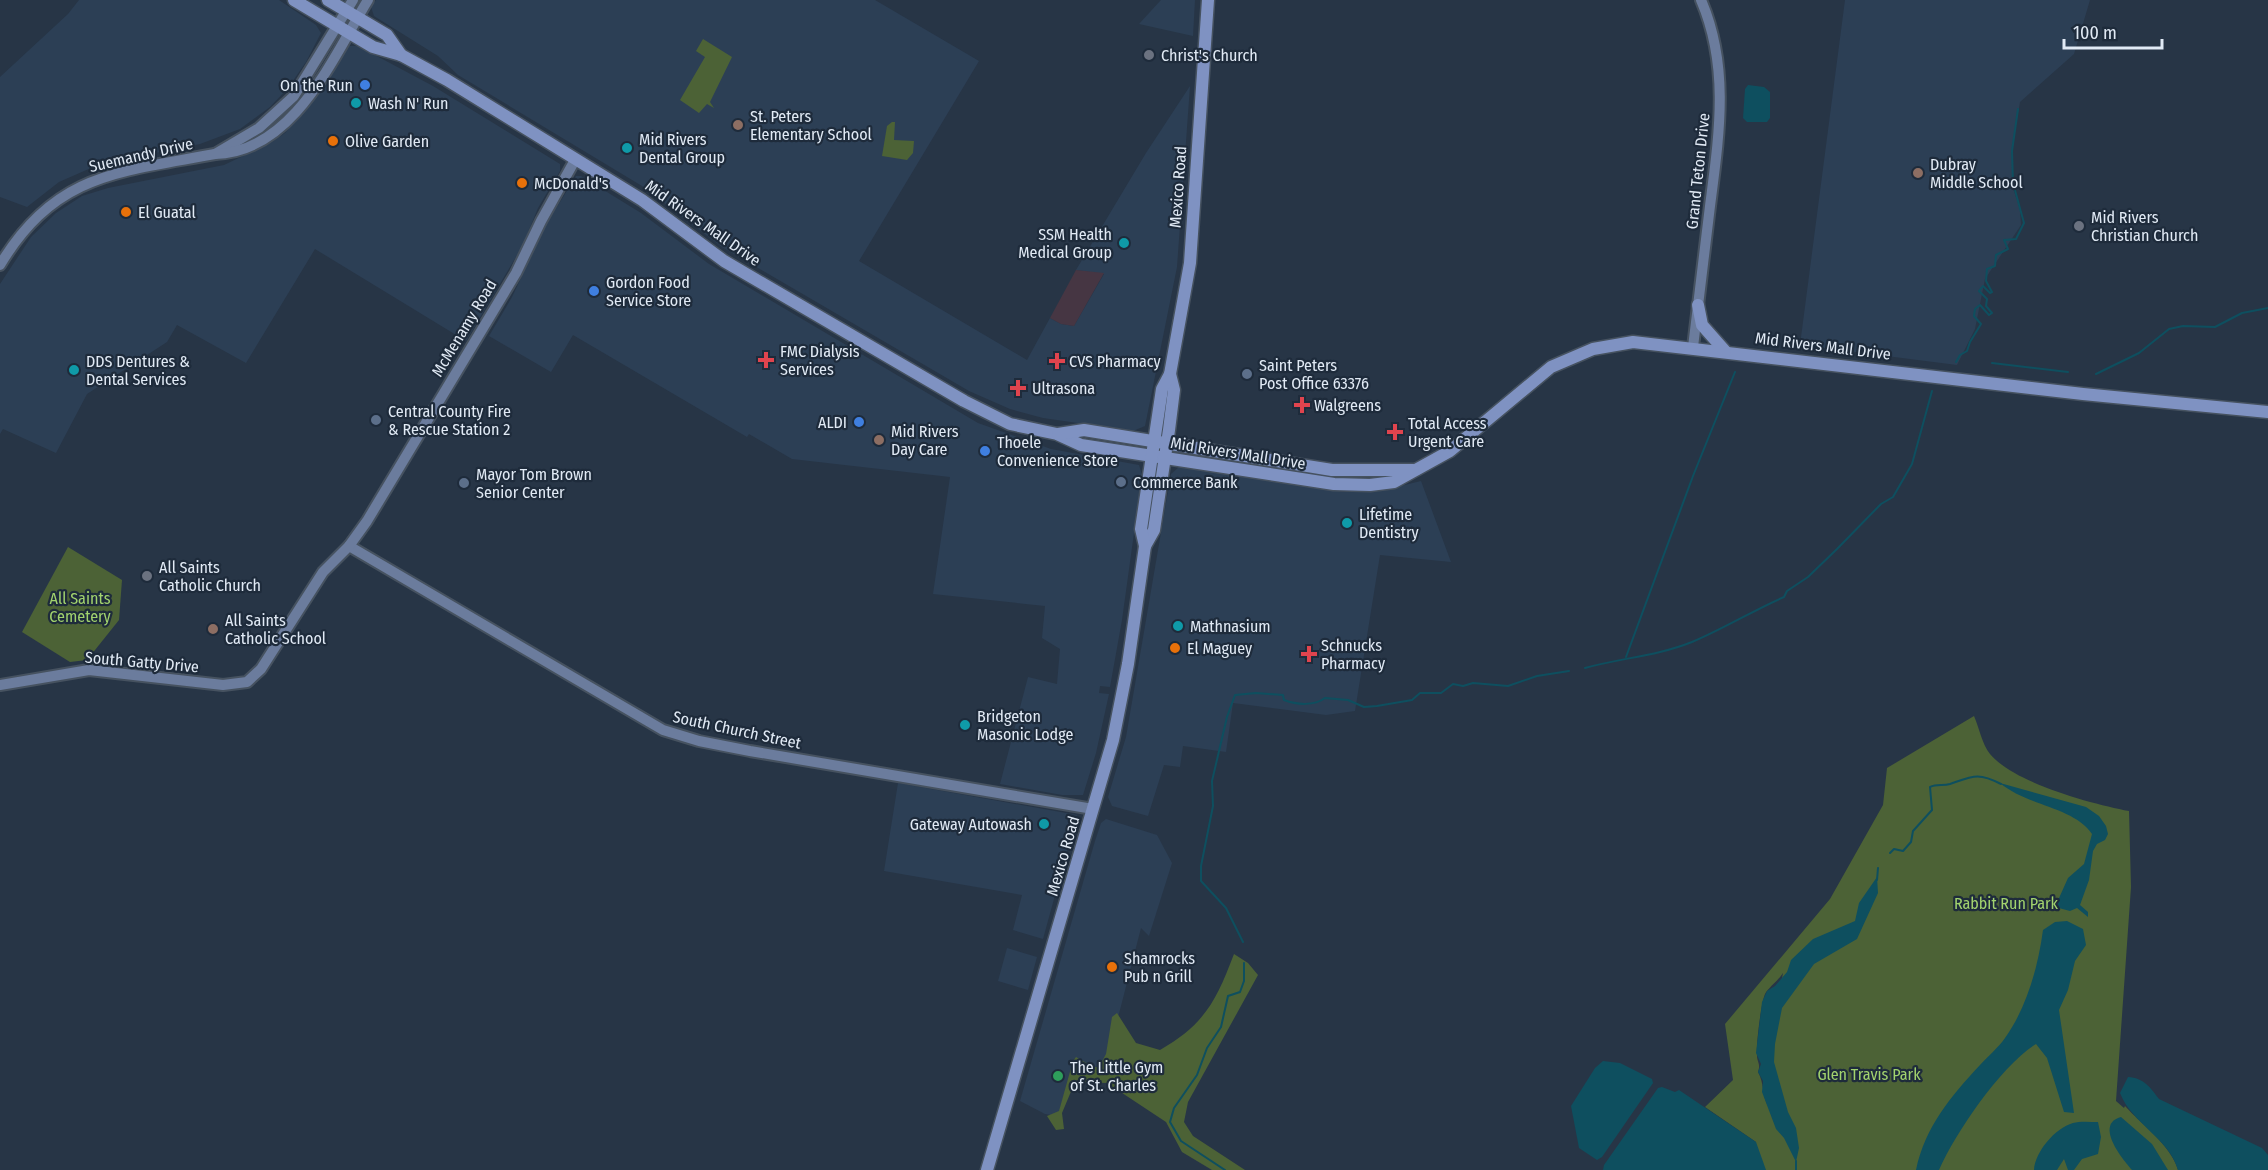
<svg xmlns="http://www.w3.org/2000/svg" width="2268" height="1170" font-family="'Fira Sans Condensed',sans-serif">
<rect width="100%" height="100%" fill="#273546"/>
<g fill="#2c3f55">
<polygon points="79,0 279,0 316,25 321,33 306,62 288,88 270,107 240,129 200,144 100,164 59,182 27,207 0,197 0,77 68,14"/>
<polygon points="376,0 875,0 979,61 859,261 1027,360 1050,318 1061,324 1074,326 1104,274 1076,270 1146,153 1190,86 1177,267 1145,426 1133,431 1043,418 1010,409 969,391 722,247 642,186 458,75 438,56 374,16 371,7"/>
<polygon points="1161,0 1195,0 1193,36 1139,24"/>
<polygon points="1845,0 2090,0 2074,54 2020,102 2013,144 2013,188 2020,209 2021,225 1985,279 1975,329 1957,365 1800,345"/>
<polygon points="349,46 358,46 433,86 560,164 560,171 538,208 523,245 466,341 315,249 246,363 177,325 167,342 87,394 56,453 3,429 0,434 0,284 31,237 56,213 82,196 108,188 224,165 272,142 285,133 311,103"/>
<polygon points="576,176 581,176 641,213 709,264 978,423 1051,449 1139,465 1142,475 1122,620 1110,687 1100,686 1099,693 1109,694 1096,753 1083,795 1062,795 1000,784 1028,677 1057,684 1060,649 1042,638 1045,606 933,594 950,477 792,459 749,434 747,437 573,335 551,372 489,336 512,297 547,223"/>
<polygon points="1179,467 1344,492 1380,491 1421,481 1451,562 1380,555 1355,711 1326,715 1233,703 1226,752 1183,746 1180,767 1164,765 1148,816 1112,806 1108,797 1126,737 1171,474"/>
<polygon points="898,783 1077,815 1043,939 1013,930 1022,895 884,871"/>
<polygon points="1106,819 1157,835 1172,863 1149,936 1141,928 1103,1076 1075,1058 1058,1116 1045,1114 1020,1101 1095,841 1101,823"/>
<polygon points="1007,948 1037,957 1028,990 998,981"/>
</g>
<polygon fill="#463643" points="1076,270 1104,273 1074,326 1061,324 1050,318"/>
<g fill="#4c6236" fill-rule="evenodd">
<polygon points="703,39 732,57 710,102 714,108 707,104 699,113 680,100 705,57 696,51"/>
<polygon points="892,122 895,122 894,140 914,141 913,153 907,160 882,156 887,126"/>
<polygon points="68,547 122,580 119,620 87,660 70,662 22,632"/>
<path d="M1974 716C1979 727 1982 744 1990 754 2014 783 2092 804 2129 811L2131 887 2116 1101 2124 1108 2125 1106C2142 1125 2171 1145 2178 1170H1757L1756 1142 1705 1107 1733 1080 1725 1024 1830 899 1883 805 1887 768ZM1783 973 1768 1054 1767 1104C1762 1093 1764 1083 1758 1072 1761 1063 1757 1063 1757 1055 1756 1044 1761 1004 1765 994 1769 987 1778 981 1783 973Z"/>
<path d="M1234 954 1248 963 1258 975 1188 1102 1184 1122 1193 1136 1245 1170H1212L1182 1152 1166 1122 1107 1083 1075 1082 1062 1113 1064 1129 1056 1130 1047 1116 1059 1111 1073 1061 1076 1057 1093 1067H1099L1106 1054 1112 1017 1117 1013 1136 1043 1160 1050C1205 1024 1216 1001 1234 954Z"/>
</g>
<g fill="#0e4f5f">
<polygon points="1748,85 1764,87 1770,92 1770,118 1767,122 1747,122 1743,118 1745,89"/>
<path d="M2000 783 2086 807 2099 816 2106 826 2108 834 2105 840 2097 844 2093 851 2089 880 2080 905 2088 912V917L2077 908 2070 911 2055 907 2068 878 2084 864 2092 834C2074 807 2027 806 2000 783Z"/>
<polygon points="1877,877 1878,893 1857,939 1814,964 1782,1008 1775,1044 1774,1062 1788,1112 1796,1128 1799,1148 1796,1162 1784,1138 1776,1129 1762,1092 1763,1081 1758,1072 1761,1064 1756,1053 1762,1002 1767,991 1775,986 1787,972 1791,960 1813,939 1855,921 1859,903"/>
<path d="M2067 921 2083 929 2086 945 2075 961 2068 990 2059 1010 2074 1113 2064 1112 2047 1058 2036 1044C2001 1066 1956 1132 1939 1170H1916C1925 1127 1951 1096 1980 1065 1988 1056 1998 1048 2005 1038 2027 1007 2038 967 2043 930L2055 922Z"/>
<polygon points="1603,1061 1620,1063 1652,1079 1653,1083 1602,1157 1597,1160 1579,1148 1571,1106 1595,1068"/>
<path d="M2128 1077C2144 1078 2150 1087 2159 1099L2262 1148 2268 1155V1170H2178C2169 1138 2132 1124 2120 1093Z"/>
<polygon points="1662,1087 1675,1092 1679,1090 1756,1142 1766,1170 1603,1170 1604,1165 1658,1088"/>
<path d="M2121 1117 2152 1144 2168 1170H2132C2122 1159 2094 1124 2121 1117Z"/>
<path d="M2098 1122 2101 1137 2098 1154 2082 1159 2074 1170H2068L2064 1159 2057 1170H2034C2035 1152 2055 1128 2073 1123 2080 1121 2090 1122 2098 1122Z"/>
</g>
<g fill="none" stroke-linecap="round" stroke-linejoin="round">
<g stroke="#0e4f5f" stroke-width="2">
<polyline points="1956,362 1960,355 1967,351 1970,342 1981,324 1974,316 1975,309 1980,305 1989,315 1992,313 1986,306 1987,299 1979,291 1983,286 1990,293 1992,292 1986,281 1987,269 1995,266 1996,255 2008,249 2004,240 2016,239 2024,223 2013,183 2012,151 2018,109"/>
<polyline points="1992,363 2068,372"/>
<polyline points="2096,374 2139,353 2169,329 2183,326 2215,327 2242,313 2268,308"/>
<polyline points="1626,657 1693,476 1735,372"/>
<path d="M1585 668C1621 658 1657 656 1692 642 1723 629 1752 611 1784 597L1787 591 1808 577 1837 549 1881 504 1893 497 1912 464 1932 391"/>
<path d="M1890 853 1894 849 1903 851 1911 842 1913 831 1932 810 1930 787C1937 784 1943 786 1950 784 1973 776 1978 772 2001 784"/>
<polyline points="1877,880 1878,868"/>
<path d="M1243 942 1226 908 1201 881V866L1213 806 1212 781 1227 717 1235 695 1256 693 1283 695 1284 700C1297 705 1314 706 1325 698L1348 700 1364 707 1377 706 1412 700 1420 693H1441L1453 684 1463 686 1473 683 1508 686 1537 676 1569 671"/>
<polyline points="1796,1161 1796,1170"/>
<polyline points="1225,1170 1181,1141 1170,1122 1174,1108 1197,1075 1207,1048 1221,1027 1228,996 1240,992 1244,981 1244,963"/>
</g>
<g stroke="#465260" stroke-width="14">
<g id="secondary">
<polyline points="215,154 259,128 294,96 353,0"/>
<path d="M0 265C55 173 119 172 215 154 294 152 333 57 368 0"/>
<path d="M1693 347C1699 300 1704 253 1710 206 1719 136 1730 67 1701 0"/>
<polyline points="349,546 663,730 699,741 750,751 1093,809"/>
<polyline points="0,685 89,670 223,685 247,682 261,669 323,572 349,546 367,521 516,273 541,221 575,160"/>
</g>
</g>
<g stroke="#465260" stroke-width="15">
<g id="primary">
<polyline points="294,0 373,47 401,55 447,80 642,200 724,261 964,401 1010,424 1057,434 1081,445 1334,484 1370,485 1394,482 1450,451 1551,367 1593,349 1633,342 2083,394 2268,412"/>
<polyline points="328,0 387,35 401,55"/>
<polyline points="1698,305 1702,325 1725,351"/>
<polyline points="1058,434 1084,430 1332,470 1413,470"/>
<polyline points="1145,546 1154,530 1169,430 1174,390 1170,374"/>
<polyline points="987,1170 1113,740 1128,664 1145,546 1141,529 1162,389 1170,374 1190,263 1208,0"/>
</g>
</g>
<use href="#secondary" stroke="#6b7c9d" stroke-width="10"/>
<use href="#primary" stroke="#7f92c2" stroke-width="12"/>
</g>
<g fill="#6b7280" stroke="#1e2b3b" stroke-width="2">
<circle cx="1149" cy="55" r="6"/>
<circle cx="2079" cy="226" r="6"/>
<circle cx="147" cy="576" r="6"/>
</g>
<g fill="#3f7fe0" stroke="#1e2b3b" stroke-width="2">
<circle cx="365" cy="85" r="6"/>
<circle cx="594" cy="291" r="6"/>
<circle cx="859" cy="422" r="6"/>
<circle cx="985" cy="451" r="6"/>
</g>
<g fill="#0f9aa8" stroke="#1e2b3b" stroke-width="2">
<circle cx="356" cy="103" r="6"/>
<circle cx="627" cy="148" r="6"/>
<circle cx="1124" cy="243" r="6"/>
<circle cx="74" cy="370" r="6"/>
<circle cx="1347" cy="523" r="6"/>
<circle cx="1178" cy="626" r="6"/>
<circle cx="965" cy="725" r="6"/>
<circle cx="1044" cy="824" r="6"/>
</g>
<g fill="#8d6e63" stroke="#1e2b3b" stroke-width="2">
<circle cx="738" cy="125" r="6"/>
<circle cx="1918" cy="173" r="6"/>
<circle cx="879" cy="440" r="6"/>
<circle cx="213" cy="629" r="6"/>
</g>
<g fill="#e8710a" stroke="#1e2b3b" stroke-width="2">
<circle cx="333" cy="141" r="6"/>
<circle cx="522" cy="183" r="6"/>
<circle cx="126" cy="212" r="6"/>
<circle cx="1175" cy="648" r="6"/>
<circle cx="1112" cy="967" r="6"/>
</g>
<g fill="#e0444e" stroke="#1e2b3b" stroke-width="2">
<path d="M763 351h6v6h6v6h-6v6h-6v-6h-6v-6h6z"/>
<path d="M1054 352h6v6h6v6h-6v6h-6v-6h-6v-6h6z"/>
<path d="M1015 379h6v6h6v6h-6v6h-6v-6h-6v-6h6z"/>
<path d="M1299 396h6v6h6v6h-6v6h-6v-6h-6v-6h6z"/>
<path d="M1392 423h6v6h6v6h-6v6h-6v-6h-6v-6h6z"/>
<path d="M1306 645h6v6h6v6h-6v6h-6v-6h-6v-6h6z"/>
</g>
<g fill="#5c6f8a" stroke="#1e2b3b" stroke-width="2">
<circle cx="1247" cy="374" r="6"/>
<circle cx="376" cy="420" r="6"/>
<circle cx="1121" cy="482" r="6"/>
<circle cx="464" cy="483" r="6"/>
</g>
<circle fill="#2e9e5b" stroke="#1e2b3b" stroke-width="2" cx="1058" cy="1076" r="6"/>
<g text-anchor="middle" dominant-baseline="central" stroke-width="4.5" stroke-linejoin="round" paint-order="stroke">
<g font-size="16" fill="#e1eaf5" stroke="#1e2b3b" text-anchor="start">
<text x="1161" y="55">Christ's Church</text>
<text x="353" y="85" text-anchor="end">On the Run</text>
<text x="368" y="103">Wash N' Run</text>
<text x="750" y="116">St. Peters<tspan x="750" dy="18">Elementary School</tspan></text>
<text x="639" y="139">Mid Rivers<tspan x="639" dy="18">Dental Group</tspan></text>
<text x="345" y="141">Olive Garden</text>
<text x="1930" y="164">Dubray<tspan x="1930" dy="18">Middle School</tspan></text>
<text x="534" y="183">McDonald's</text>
<text x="138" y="212">El Guatal</text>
<text x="2091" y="217">Mid Rivers<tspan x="2091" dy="18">Christian Church</tspan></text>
<text x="1112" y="234" text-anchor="end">SSM Health<tspan x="1112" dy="18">Medical Group</tspan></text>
<text x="606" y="282">Gordon Food<tspan x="606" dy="18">Service Store</tspan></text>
<text x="780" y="351">FMC Dialysis<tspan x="780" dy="18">Services</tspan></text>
<text x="86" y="361">DDS Dentures &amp;<tspan x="86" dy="18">Dental Services</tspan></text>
<text x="1069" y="361">CVS Pharmacy</text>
<text x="1259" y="365">Saint Peters<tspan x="1259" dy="18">Post Office 63376</tspan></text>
<text x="1032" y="388">Ultrasona</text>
<text x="1314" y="405">Walgreens</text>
<text x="388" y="411">Central County Fire<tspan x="388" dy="18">&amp; Rescue Station 2</tspan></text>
<text x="847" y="422" text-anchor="end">ALDI</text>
<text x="1408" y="423">Total Access<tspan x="1408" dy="18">Urgent Care</tspan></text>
<text x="891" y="431">Mid Rivers<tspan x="891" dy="18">Day Care</tspan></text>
<text x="997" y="442">Thoele<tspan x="997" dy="18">Convenience Store</tspan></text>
<text x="476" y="474">Mayor Tom Brown<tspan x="476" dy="18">Senior Center</tspan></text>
<text x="1133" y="482">Commerce Bank</text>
<text x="1359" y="514">Lifetime<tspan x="1359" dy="18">Dentistry</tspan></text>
<text x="159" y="567">All Saints<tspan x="159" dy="18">Catholic Church</tspan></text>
<text x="225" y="620">All Saints<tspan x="225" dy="18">Catholic School</tspan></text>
<text x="1190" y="626">Mathnasium</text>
<text x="1321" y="645">Schnucks<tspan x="1321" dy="18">Pharmacy</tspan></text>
<text x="1187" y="648">El Maguey</text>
<text x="977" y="716">Bridgeton<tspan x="977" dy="18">Masonic Lodge</tspan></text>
<text x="1032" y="824" text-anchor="end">Gateway Autowash</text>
<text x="1124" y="958">Shamrocks<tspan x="1124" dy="18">Pub n Grill</tspan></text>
<text x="1070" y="1067">The Little Gym<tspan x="1070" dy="18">of St. Charles</tspan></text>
</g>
<g font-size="16" fill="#e1eaf5" stroke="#1e2b3b">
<text transform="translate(141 155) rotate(-13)">Suemandy Drive</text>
<text transform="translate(1698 171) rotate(-84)">Grand Teton Drive</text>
<text transform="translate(1178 187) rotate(-86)">Mexico Road</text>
<text transform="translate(703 223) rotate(35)">Mid Rivers Mall Drive</text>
<text transform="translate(464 328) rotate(-59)">McMenamy Road</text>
<text transform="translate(1823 346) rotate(7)">Mid Rivers Mall Drive</text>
<text transform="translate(1238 453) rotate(9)">Mid Rivers Mall Drive</text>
<text transform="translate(142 662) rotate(5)">South Gatty Drive</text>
<text transform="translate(737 730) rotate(12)">South Church Street</text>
<text transform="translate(1063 856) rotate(-74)">Mexico Road</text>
</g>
<g font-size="16" fill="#a2d36e" stroke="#1e2b3b">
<text x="80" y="598">All Saints<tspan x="80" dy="18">Cemetery</tspan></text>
<text x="2006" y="903">Rabbit Run Park</text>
<text x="1869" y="1074">Glen Travis Park</text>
</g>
</g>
<path d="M2064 39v9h98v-9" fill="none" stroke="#e1eaf5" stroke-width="3"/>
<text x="2073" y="39" font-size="18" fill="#e1eaf5" stroke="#1e2b3b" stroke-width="4.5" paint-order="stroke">100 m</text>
</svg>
